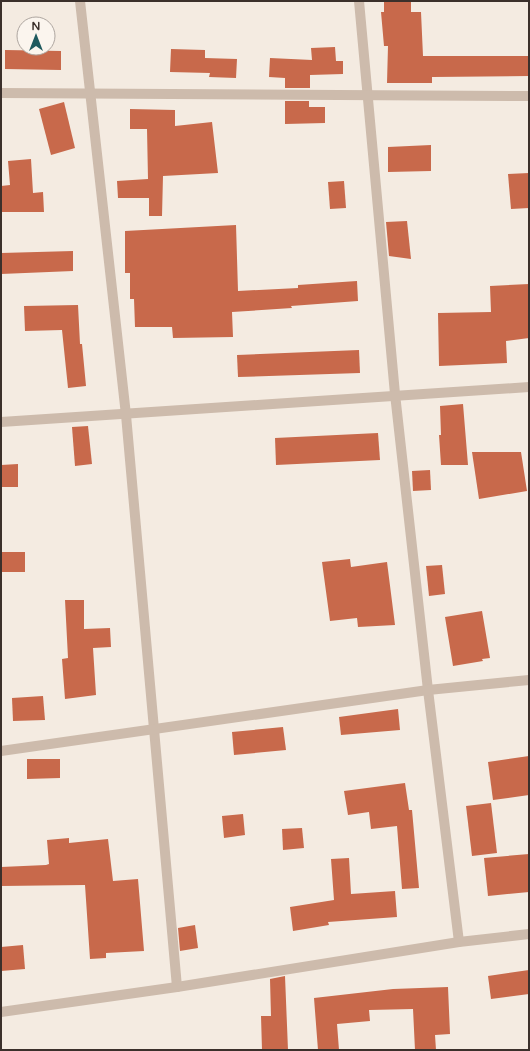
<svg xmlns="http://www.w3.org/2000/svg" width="530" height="1051" font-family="'Varela Round',sans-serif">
<rect width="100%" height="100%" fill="#f4ebe1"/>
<g fill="#c8694b">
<polygon points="384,1 411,1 411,12 421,12 423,56 529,56 529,76 432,77 432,83 387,83 388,46 384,46 381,12 384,12"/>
<polygon points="335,47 336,61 343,61 343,74 310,75 310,88 285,88 285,78 269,77 270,58 312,60 311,48"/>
<polygon points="171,49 205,50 205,58 237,59 236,78 209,77 210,73 170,72"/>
<polygon points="5,50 61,51 61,70 5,69"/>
<polygon points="285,101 309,101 309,107 325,107 325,123 285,124"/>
<polygon points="64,102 75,148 51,155 39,109"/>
<polygon points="130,109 175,110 175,126 212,122 218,173 163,176 162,216 149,216 149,198 118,198 117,181 148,179 147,129 130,129"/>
<polygon points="431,145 431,171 388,172 388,147"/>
<polygon points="31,159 33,193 43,192 44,212 1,212 1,186 10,185 8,161"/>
<polygon points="529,173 529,208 511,209 508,174"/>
<polygon points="344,181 346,208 330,209 328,182"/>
<polygon points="407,221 411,259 389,256 386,222"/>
<polygon points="236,225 238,291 298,288 298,285 357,281 358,301 291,306 292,308 232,312 233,337 173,338 172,327 135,327 134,299 130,299 130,273 125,273 125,231"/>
<polygon points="73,251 73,271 1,274 1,253"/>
<polygon points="529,284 529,338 506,341 507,363 439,366 438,313 491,312 490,286"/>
<polygon points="78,305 80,344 82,344 86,386 68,388 62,330 25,331 24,306"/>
<polygon points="359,350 360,373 238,377 237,355"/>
<polygon points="463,404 468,465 441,465 439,435 441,435 440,406"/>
<polygon points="88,426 92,464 75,466 72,427"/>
<polygon points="378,433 380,460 276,465 275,438"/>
<polygon points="472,452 521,452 527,491 479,499"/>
<polygon points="18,464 18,487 1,487 1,465"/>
<polygon points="430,470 431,490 413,491 412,471"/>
<rect x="1" y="552" width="24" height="20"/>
<polygon points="350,559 351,567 387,562 395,625 358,627 357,618 330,621 322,562"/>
<polygon points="442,565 445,594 429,596 426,566"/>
<polygon points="65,600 84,600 84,629 110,628 111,647 93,648 96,695 65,699 62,659 68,658"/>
<polygon points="482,611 490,658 482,659 483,661 453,666 445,617"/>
<polygon points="43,696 45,720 13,721 12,698"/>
<polygon points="398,709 400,730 341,735 339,717"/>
<polygon points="283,727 286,750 234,755 232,732"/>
<polygon points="529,756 529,795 493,800 488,762"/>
<polygon points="27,759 60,759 60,778 27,779"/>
<polygon points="405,783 409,810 412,810 419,888 402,889 397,826 371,829 369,812 348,815 344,791"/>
<polygon points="491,803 497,853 472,856 466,806"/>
<polygon points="243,814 245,835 224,838 222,816"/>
<polygon points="302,828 304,848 283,850 282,829"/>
<polygon points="69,838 69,843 108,839 113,881 138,879 144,951 106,953 106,958 90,959 85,885 1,886 1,867 46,865 49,864 47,840"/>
<polygon points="529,854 529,892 488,896 484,858"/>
<polygon points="349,858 351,894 395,891 397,917 328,922 329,925 293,931 290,907 334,900 331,859"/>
<polygon points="195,925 198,948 180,951 178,928"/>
<polygon points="23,945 25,969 1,971 1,947"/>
<polygon points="529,970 529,994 491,999 488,976"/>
<polygon points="285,976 288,1050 262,1050 261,1016 271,1016 270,979"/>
<polygon points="448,987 450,1034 435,1035 436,1050 415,1050 413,1009 369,1010 370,1021 337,1024 339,1050 318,1050 314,998 393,989"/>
</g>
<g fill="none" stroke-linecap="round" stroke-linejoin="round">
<g stroke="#cdbbac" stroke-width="10">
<polyline points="80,1 126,415 177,987"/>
<polyline points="359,1 395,394 428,690 459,942"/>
<polyline points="1,93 529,96"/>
<path d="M1 422C177 412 353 397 529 387"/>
<polyline points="1,751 428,690 529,680"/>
</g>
<polyline stroke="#cdbbac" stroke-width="10" points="1,1012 177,987 459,942 529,934"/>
</g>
<rect width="530" height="1051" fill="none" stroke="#3b302b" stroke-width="4"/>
<g transform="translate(36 36)"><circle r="19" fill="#fbf5ee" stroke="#aea6a0"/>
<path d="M0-3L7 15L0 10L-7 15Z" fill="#1f5a5e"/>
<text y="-6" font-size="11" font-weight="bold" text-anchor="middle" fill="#3b302b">N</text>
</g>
</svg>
